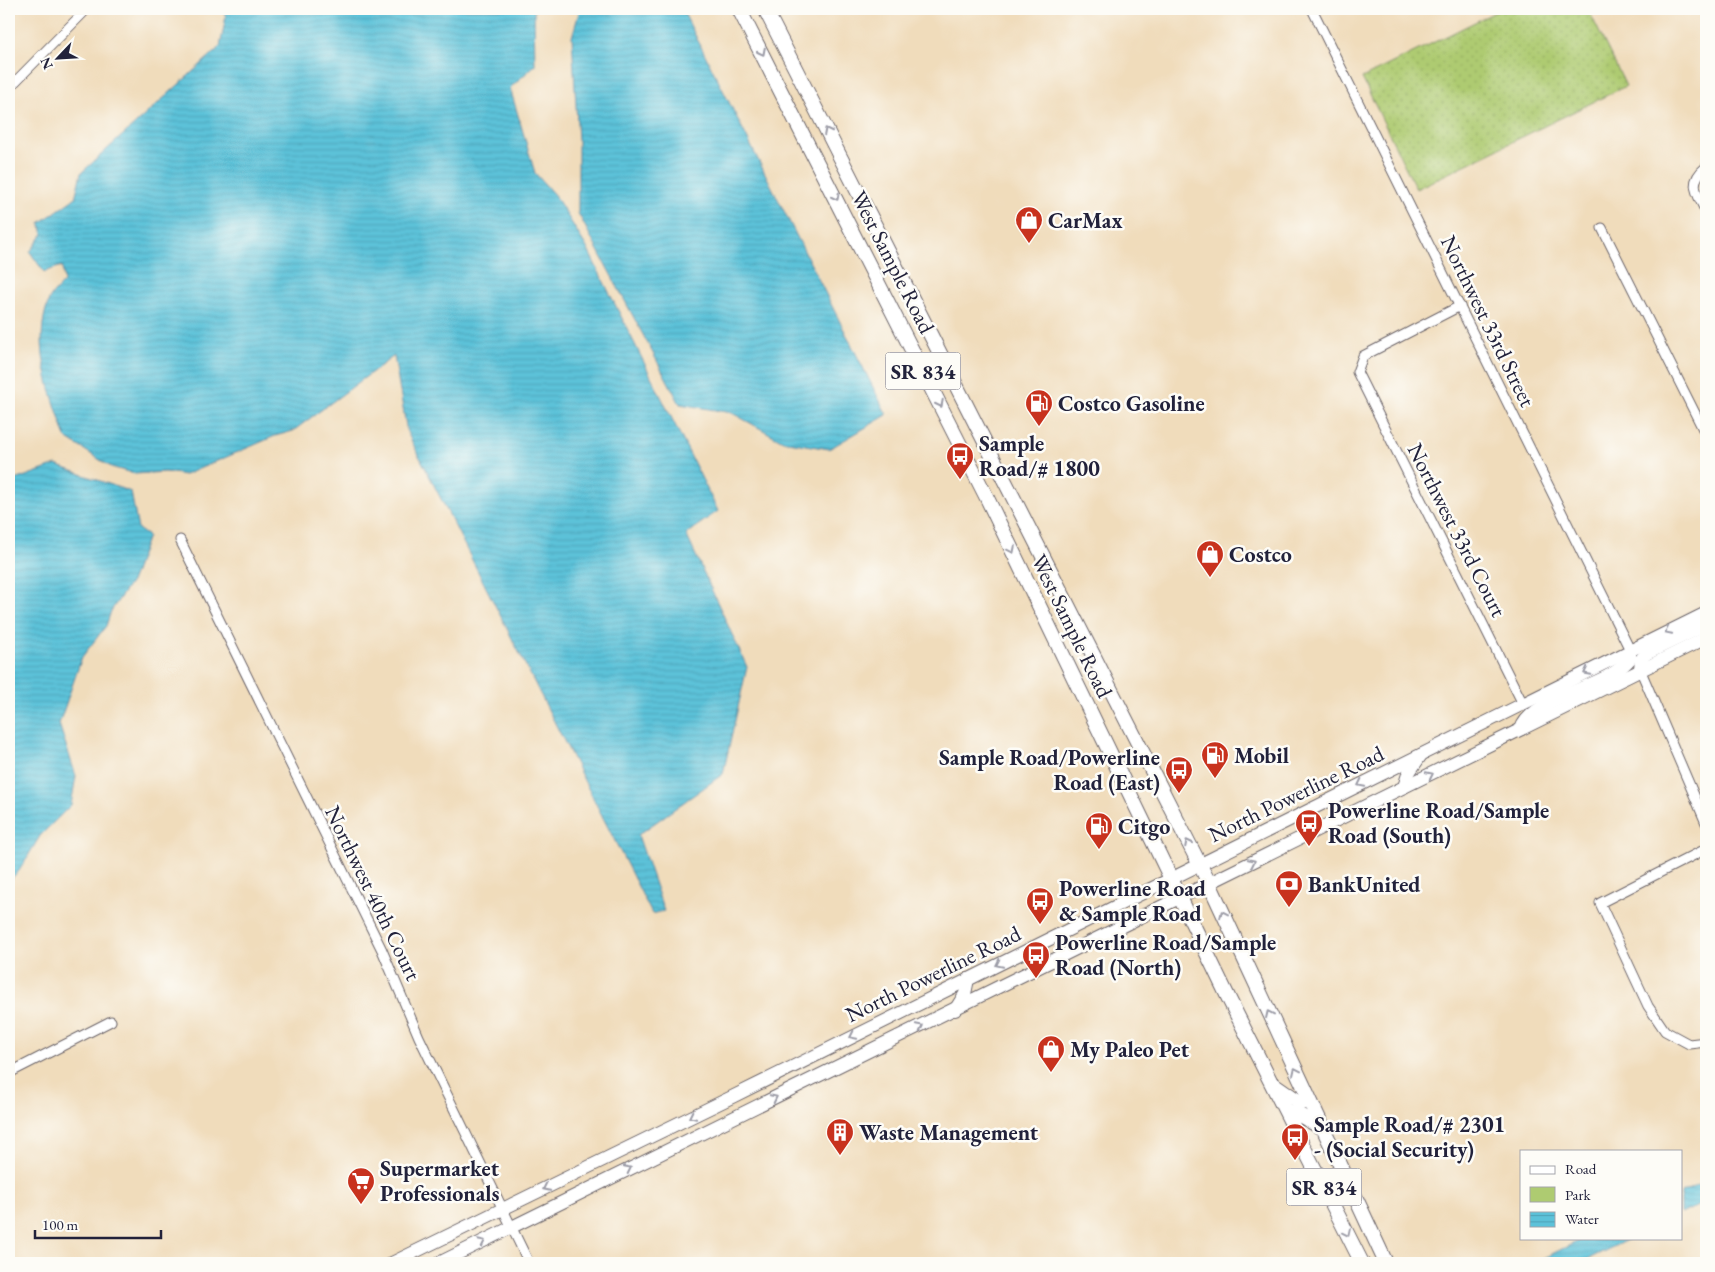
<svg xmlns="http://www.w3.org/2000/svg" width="1715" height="1272" font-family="'EB Garamond',serif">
<defs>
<pattern id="green-dots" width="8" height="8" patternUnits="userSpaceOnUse" patternTransform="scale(1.25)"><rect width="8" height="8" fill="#aecb71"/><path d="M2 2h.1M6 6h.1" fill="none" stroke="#95ae63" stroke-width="1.8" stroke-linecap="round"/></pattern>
<pattern id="water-rules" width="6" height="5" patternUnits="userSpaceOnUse" patternTransform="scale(1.25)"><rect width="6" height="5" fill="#5cc2d9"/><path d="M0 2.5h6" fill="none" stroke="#50a6bb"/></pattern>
</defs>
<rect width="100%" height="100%" fill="#fdfcf7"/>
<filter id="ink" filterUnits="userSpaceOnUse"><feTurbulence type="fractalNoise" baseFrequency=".02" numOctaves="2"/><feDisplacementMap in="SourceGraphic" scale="10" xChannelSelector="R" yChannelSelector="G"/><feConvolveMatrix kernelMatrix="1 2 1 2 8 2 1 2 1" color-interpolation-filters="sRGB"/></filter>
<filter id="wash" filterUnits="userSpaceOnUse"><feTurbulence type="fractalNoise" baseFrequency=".0096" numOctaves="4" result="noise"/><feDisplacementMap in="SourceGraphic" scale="20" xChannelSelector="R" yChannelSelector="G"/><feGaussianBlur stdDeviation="1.12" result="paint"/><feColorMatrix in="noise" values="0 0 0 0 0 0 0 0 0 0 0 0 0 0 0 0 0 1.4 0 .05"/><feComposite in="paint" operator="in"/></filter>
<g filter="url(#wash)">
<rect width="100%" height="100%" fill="#f0dcbb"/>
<polygon fill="url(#green-dots)" stroke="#687656" points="1501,9 1588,9 1626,86 1416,189 1362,78"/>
<g fill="url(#water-rules)" stroke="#3f728a">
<path d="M221 9H534L535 65 510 88 535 173 556 197 587 248 718 511 686 534 747 667 723 774 638 835 664 911 652 914 407 432 394 356 293 431 275 436 185 475 165 472 135 474 111 467 66 438C52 394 31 347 49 300 52 293 59 287 64 282L62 266 44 272 30 252 43 234 40 223 75 198 81 173 220 47 226 16Z"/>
<polygon points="580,9 682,9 887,415 829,449 783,441 732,413 680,404 578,213 578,140 572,37"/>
<polygon points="56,465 131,492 138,529 148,536 132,580 111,611 106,626 82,657 59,724 76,776 71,805 40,836 19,871 9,881 9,482"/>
<polygon points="1706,1181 1706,1202 1681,1214 1681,1193"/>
<polygon points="1585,1238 1631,1238 1580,1263 1533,1263"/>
</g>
</g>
<g filter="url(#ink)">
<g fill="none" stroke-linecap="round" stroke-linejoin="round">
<g stroke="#6a6368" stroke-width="11">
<g id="minor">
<polyline points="1312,9 1630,650"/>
<polyline points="9,88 87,9"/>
<path d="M1706 167C1687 183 1697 193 1706 212"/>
<polyline points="1602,228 1706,435"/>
<polyline points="1460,306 1363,356 1357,372 1523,704"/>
<polyline points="180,540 382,950 419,1037 529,1263"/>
<polyline points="1640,669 1706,823"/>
<polyline points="1706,849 1600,903 1648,1006 1665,1031 1689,1044 1706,1042"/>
<polyline points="9,1073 111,1021"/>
</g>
</g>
<g stroke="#6a6368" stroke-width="14">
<g id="secondary">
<polyline points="1640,669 1641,659 1646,654 1706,625"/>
<path d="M1521 729C1531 697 1608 687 1630 659V650"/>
<polyline points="1404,787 1408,774 1421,755"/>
<polyline points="955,1010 965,994 968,979"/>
<polyline points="392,1263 734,1096 1706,613"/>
<polyline points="439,1263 1706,638"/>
</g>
</g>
<g stroke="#6a6368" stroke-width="16">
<g id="primary">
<polyline points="739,9 986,496 1230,1001 1362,1263"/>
<polyline points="765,9 1209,883 1386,1263"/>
<polyline points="1275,1085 1298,1101 1311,1103"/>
<polyline points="1287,1111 1298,1114 1322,1128"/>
</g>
</g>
<use href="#minor" stroke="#fff" stroke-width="9"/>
<use href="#secondary" stroke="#fff" stroke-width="12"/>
<use href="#primary" stroke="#fff" stroke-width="14"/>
</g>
<defs><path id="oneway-chevron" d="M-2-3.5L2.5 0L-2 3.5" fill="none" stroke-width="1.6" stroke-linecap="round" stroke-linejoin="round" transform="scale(1.25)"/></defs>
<g stroke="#9c9ca7">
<use href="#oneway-chevron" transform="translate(762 52) rotate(63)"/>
<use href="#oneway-chevron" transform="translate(827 131) rotate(-117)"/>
<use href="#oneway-chevron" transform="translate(836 197) rotate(63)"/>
<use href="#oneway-chevron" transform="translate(940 404) rotate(63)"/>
<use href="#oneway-chevron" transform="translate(1012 550) rotate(64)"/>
<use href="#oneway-chevron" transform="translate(1668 631) rotate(154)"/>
<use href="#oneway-chevron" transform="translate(1587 672) rotate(153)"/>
<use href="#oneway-chevron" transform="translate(1430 775) rotate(-26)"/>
<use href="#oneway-chevron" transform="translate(1361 784) rotate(154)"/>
<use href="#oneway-chevron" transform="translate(1188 843) rotate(-117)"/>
<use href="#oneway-chevron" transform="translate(1252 862) rotate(-26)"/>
<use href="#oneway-chevron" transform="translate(1223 914) rotate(-115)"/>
<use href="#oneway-chevron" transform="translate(999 964) rotate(154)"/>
<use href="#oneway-chevron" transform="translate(1269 1014) rotate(-115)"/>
<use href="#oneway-chevron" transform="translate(920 1027) rotate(-26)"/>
<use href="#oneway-chevron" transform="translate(853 1036) rotate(154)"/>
<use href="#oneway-chevron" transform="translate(1296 1071) rotate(-115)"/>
<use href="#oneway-chevron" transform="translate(774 1098) rotate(-26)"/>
<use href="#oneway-chevron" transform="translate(692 1116) rotate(154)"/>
<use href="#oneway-chevron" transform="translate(628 1169) rotate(-26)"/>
<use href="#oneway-chevron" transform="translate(546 1188) rotate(154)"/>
<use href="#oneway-chevron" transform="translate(1347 1233) rotate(64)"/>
<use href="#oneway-chevron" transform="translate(482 1242) rotate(-26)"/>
</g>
</g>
<defs>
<g id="shop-pin" transform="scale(1.4375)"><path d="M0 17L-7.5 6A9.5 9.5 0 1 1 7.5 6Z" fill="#c8321e" stroke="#fdfcf7"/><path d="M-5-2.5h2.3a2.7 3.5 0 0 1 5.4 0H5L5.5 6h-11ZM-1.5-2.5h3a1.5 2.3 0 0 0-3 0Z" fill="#fff"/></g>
<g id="fuel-pin" transform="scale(1.4375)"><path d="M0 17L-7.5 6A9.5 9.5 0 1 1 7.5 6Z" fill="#c8321e" stroke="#fdfcf7"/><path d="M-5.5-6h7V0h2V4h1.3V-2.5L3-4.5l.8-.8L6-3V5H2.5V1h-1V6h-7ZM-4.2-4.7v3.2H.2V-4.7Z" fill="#fff"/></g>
<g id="bus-pin" transform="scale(1.4375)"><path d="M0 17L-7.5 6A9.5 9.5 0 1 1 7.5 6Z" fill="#c8321e" stroke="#fdfcf7"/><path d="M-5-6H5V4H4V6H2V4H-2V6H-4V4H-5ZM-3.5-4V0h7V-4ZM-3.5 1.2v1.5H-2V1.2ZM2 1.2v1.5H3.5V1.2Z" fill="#fff"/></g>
<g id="bank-pin" transform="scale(1.4375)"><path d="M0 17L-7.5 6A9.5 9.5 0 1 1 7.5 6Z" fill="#c8321e" stroke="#fdfcf7"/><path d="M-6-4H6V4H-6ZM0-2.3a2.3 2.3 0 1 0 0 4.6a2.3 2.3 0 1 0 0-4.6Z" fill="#fff"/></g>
<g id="building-pin" transform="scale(1.4375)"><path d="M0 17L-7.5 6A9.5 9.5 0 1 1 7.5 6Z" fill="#c8321e" stroke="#fdfcf7"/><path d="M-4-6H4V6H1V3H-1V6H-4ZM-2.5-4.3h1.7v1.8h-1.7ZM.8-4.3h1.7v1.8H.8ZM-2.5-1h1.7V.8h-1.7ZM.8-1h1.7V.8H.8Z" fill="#fff"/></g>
<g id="supermarket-pin" transform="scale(1.4375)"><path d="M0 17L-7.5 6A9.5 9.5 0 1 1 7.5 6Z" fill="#c8321e" stroke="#fdfcf7"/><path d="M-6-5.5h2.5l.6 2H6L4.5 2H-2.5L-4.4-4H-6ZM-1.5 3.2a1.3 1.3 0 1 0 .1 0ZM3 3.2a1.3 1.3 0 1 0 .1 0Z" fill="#fff"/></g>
</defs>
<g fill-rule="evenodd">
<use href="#shop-pin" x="1029" y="220"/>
<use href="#fuel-pin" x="1039" y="403"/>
<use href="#bus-pin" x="960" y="456"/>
<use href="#shop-pin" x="1210" y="554"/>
<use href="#fuel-pin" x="1215" y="755"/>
<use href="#bus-pin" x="1179" y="770"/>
<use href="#bus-pin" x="1309" y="823"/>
<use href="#fuel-pin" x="1099" y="826"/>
<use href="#bank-pin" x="1289" y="884"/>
<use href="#bus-pin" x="1040" y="901"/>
<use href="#bus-pin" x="1036" y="955"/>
<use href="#shop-pin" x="1051" y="1049"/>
<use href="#building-pin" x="840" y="1132"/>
<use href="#bus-pin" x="1295" y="1137"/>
<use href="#supermarket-pin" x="361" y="1181"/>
</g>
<g text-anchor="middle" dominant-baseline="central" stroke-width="5" stroke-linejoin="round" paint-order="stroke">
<g fill="#fdfcf7" stroke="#646373" stroke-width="1">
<rect x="885.5" y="352.5" width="75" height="37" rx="4"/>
<rect x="1286.5" y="1168.5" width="75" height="37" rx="4"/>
</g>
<g font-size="21" font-weight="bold" fill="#22223b">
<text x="923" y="371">SR 834</text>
<text x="1324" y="1187">SR 834</text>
</g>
<g font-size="22" font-weight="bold" fill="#22223b" stroke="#fdfcf7" text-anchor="start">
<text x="1048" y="220">CarMax</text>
<text x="1058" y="403">Costco Gasoline</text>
<text x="979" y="443">Sample<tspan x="979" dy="25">Road/# 1800</tspan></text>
<text x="1229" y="554">Costco</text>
<text x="1234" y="755">Mobil</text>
<text x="1160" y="757" text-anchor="end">Sample Road/Powerline<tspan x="1160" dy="25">Road (East)</tspan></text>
<text x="1328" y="810">Powerline Road/Sample<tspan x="1328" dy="25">Road (South)</tspan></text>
<text x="1118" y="826">Citgo</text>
<text x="1308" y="884">BankUnited</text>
<text x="1059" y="888">Powerline Road<tspan x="1059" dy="25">&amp; Sample Road</tspan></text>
<text x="1055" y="942">Powerline Road/Sample<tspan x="1055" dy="25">Road (North)</tspan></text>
<text x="1070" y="1049">My Paleo Pet</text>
<text x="1314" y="1124">Sample Road/# 2301<tspan x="1314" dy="25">- (Social Security)</tspan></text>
<text x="859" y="1132">Waste Management</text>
<text x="380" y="1168">Supermarket<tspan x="380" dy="25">Professionals</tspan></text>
</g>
<g font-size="22" fill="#22223b" stroke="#fdfcf7">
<text transform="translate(893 262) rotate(63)">West Sample Road</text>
<text transform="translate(1488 321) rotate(64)">Northwest 33rd Street</text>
<text transform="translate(1457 530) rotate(63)">Northwest 33rd Court</text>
<text transform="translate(1072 626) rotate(64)">West Sample Road</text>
<text transform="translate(1296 794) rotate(-26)">North Powerline Road</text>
<text transform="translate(373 893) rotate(64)">Northwest 40th Court</text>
<text transform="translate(933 974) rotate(-26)">North Powerline Road</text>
</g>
</g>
<rect width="1715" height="1272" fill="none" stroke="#fdfcf7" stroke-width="30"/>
<rect x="1520" y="1150" width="162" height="90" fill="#fdfcf7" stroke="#a5a5ac"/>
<rect x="1530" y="1166" width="25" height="8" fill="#ffffff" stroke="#a5a5ac"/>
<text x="1565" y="1174" font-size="15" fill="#22223b">Road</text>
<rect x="1530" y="1187" width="25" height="15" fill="#aecb71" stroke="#a5a5ac"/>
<text x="1565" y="1200" font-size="15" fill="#22223b">Park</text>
<rect x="1530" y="1212" width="25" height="15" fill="url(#water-rules)" stroke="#a5a5ac"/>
<text x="1565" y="1224" font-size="15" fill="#22223b">Water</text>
<g transform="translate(58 58) rotate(245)" stroke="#fdfcf7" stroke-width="4" paint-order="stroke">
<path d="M0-4L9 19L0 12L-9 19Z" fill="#22223b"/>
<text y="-8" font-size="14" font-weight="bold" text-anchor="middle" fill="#22223b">N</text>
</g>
<path d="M35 1230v8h126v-8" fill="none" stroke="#22223b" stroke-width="2.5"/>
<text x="42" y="1230" font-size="15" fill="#22223b" stroke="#fdfcf7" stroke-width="4" paint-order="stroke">100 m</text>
</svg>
